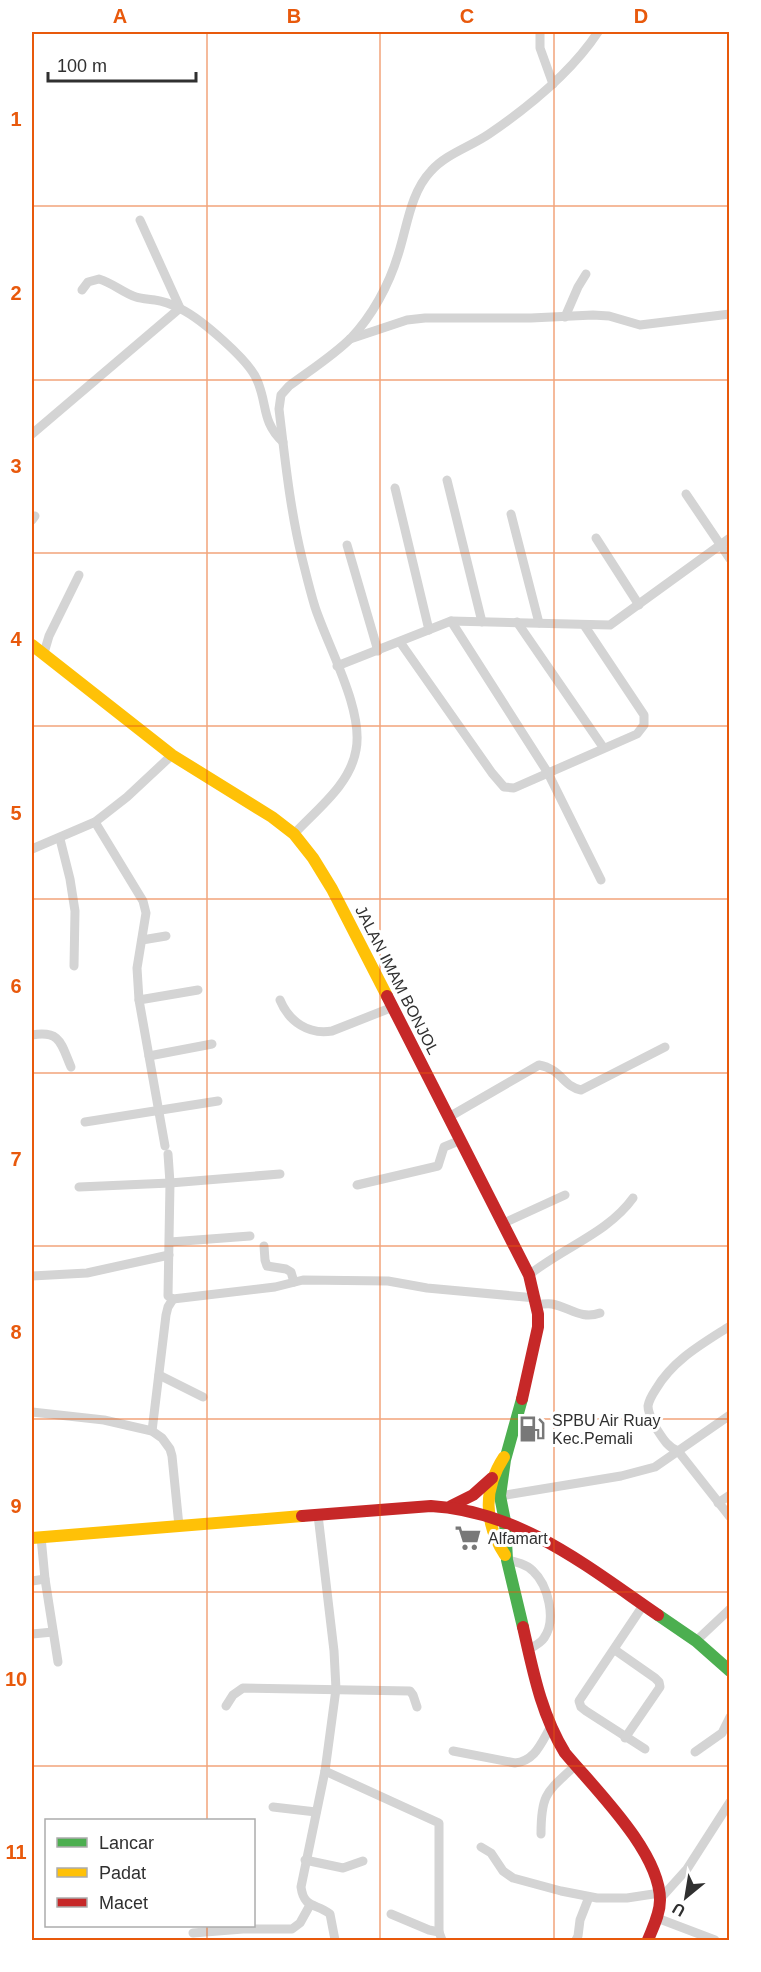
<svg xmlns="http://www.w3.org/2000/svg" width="761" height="1972" font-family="Arial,sans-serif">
<rect width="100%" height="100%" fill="#fff"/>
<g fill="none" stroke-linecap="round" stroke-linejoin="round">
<g stroke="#d4d4d4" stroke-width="9">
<polyline points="540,32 540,48 553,84"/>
<path d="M82 290 88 282 99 279C113 283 123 293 136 297 142 299 149 299 155 300 163 301 173 305 181 309 201 319 249 360 257 380 268 405 261 421 283 442"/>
<polyline points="565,317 578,287 586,274"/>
<polyline points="350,339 407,320 425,318 531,318 593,315 609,316 640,325 730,314"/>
<polyline points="32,434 180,308 140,220"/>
<polyline points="447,480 482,622"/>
<polyline points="395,488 429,630"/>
<polyline points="686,494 730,559"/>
<polyline points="511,514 539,623"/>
<polyline points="32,520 35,516"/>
<polyline points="596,538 639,605"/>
<polyline points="347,545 378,651"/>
<polyline points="451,621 548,773 601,880"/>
<polyline points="517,622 603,747"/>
<polyline points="400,642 492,773 504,787 514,788 637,734 644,725 644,715 584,625"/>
<polyline points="44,653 49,636 79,575"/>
<polyline points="337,666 451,621 610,625 730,538"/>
<polyline points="95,822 143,901 146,913 137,968 139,1000 165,1146"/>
<path d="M294 834C317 809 350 785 356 750 364 710 328 647 315 607 310 591 306 574 302 558 290 509 285 459 279 409L281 395 289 386C309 371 333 356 351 338 372 316 389 285 398 255 407 228 410 193 431 171 446 154 470 147 489 134 530 106 571 73 598 32"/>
<polyline points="60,839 70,879 75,911 74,966"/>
<polyline points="32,849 95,822 127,797 172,755"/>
<polyline points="142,940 166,936"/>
<polyline points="139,1000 198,990"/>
<path d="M280 1000C289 1022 309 1035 332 1031L393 1007"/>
<path d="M32 1035C61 1030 61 1044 71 1067"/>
<polyline points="149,1056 212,1044"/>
<path d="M449 1117 539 1065C561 1069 564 1087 581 1090L665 1047"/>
<polyline points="85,1122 218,1101"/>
<polyline points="168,1154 170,1183 168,1296 173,1299 275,1287 303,1280 388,1281 427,1288 536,1298"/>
<polyline points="357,1185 438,1166 444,1147 461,1140"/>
<polyline points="79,1187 170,1183 280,1174"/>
<polyline points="504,1223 565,1195"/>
<polyline points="170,1242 250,1236"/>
<polyline points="264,1246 265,1260 267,1266 286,1269 291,1272 294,1282"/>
<path d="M529 1275C562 1248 608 1233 633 1198"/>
<polyline points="32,1276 87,1273 169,1255"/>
<path d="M537 1305C542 1304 547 1303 552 1304 569 1307 581 1320 600 1313"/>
<path d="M730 1326C702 1344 673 1360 656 1389 652 1395 649 1400 648 1406 648 1414 653 1421 656 1428 662 1437 667 1447 678 1451L730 1517"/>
<polyline points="159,1375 203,1397"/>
<polyline points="32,1412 104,1420 152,1431 162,1438 170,1449 172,1456 179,1526"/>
<polyline points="152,1431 166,1315 168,1307 173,1299"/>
<polyline points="500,1496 621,1476 655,1467 730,1415"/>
<polyline points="718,1503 730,1495"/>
<path d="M318 1515 334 1651 336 1689 325 1771 301 1887C304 1909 316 1903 330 1914L335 1940"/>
<polyline points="41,1537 45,1579 58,1662"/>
<path d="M507 1560C516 1562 526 1564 533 1571 548 1585 557 1620 544 1638 541 1643 535 1646 529 1649"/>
<polyline points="32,1581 45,1579"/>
<polyline points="644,1604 579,1701 581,1707 586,1711 645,1749"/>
<polyline points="32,1634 53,1632"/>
<polyline points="696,1641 730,1609"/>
<polyline points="615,1650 655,1678 659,1682 660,1687 625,1738"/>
<polyline points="226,1706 233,1695 243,1688 410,1691 413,1695 417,1707"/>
<path d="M453 1751 515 1763C535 1761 541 1743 550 1728"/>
<polyline points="695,1752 722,1733 730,1717"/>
<polyline points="325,1771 439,1823 439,1932 442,1940"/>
<polyline points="273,1807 316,1812"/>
<path d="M541 1834C541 1793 547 1792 576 1765"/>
<polyline points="481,1847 491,1853 503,1871 513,1878 561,1891 597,1898 627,1898 660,1893"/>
<polyline points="305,1860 343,1868 363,1861"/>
<polyline points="660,1899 687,1869 730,1802"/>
<polyline points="391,1914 429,1930 439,1932"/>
<polyline points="657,1918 715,1940"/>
<polyline points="193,1933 243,1929 292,1929 300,1923 310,1905"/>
<polyline points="576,1940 578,1936 580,1920 589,1897"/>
</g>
<g stroke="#4caf50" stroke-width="12">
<polyline points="522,1399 505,1460 500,1496 505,1521 507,1560 523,1627"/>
<polyline points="658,1615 696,1641 730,1671"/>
</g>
<g stroke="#ffc107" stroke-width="12">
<polyline points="32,645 172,755 272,817 294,834 313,858 332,889 387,996"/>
<path d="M504 1457C483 1489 484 1523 505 1555"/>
<polyline points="32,1538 302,1516"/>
</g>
<g stroke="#c62828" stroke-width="12">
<polyline points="387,996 529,1275 538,1314 538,1327 522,1399"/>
<polyline points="451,1506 473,1495 492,1478"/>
<path d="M302 1516 431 1506C520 1511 588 1567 658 1615"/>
<path d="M523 1627C533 1671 541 1714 565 1753 595 1789 660 1852 660 1900 660 1914 653 1927 648 1940"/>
</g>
</g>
<path fill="none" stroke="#e8590c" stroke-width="1.5" stroke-opacity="0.55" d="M207 32V1820M380 32V1940M554 32V1940M32 206H730M32 380H730M32 553H730M32 726H730M32 899H730M32 1073H730M32 1246H730M32 1419H730M32 1592H730M32 1766H730M207 1926V1940"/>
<defs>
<g id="fuel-bare" transform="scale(2.07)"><path d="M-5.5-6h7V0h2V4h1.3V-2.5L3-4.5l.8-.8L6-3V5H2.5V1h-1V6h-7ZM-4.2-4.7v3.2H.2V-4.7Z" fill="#787878" stroke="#fff" stroke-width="2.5" paint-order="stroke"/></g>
<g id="supermarket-bare" transform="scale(2.07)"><path d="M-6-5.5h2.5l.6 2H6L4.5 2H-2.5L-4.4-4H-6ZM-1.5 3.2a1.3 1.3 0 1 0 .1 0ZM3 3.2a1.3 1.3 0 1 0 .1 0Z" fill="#787878" stroke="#fff" stroke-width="2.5" paint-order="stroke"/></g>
</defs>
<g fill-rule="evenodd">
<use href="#fuel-bare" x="532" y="1429"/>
<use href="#supermarket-bare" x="468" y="1538"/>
</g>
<g text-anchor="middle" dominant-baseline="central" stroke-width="6" stroke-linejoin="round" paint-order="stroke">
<g font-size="16" fill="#303030" stroke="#fff">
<text transform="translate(397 980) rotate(63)">JALAN IMAM BONJOL</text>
</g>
<g font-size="16" fill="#303030" stroke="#fff" text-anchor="start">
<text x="552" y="1420">SPBU Air Ruay<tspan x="552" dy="18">Kec.Pemali</tspan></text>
<text x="488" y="1538">Alfamart</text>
</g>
</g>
<rect width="761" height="1972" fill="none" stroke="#ffffff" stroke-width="66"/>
<rect x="45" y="1819" width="210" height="108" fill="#ffffff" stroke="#acacac" stroke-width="1.5"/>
<rect x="57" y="1838" width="30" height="9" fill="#4caf50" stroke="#acacac" stroke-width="1.5"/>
<text x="99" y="1849" font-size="18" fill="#303030">Lancar</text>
<rect x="57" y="1868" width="30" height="9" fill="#ffc107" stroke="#acacac" stroke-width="1.5"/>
<text x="99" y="1879" font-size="18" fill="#303030">Padat</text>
<rect x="57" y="1898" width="30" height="9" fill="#c62828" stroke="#acacac" stroke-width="1.5"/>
<text x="99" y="1909" font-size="18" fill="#303030">Macet</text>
<g transform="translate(686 1897) rotate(210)" stroke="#ffffff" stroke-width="4.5" paint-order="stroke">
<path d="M0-4.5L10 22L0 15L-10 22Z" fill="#303030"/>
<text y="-9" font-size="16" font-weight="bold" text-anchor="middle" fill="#303030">U</text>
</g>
<path d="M48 72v9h148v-9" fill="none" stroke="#303030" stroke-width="3"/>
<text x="57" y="72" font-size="18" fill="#303030" stroke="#ffffff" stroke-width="4.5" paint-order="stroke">100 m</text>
<rect x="33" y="33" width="695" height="1906" fill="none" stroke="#e8590c" stroke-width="2"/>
<g font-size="20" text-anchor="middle" font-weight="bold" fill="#e8590c">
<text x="120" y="23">A</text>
<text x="294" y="23">B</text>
<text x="467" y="23">C</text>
<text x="641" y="23">D</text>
<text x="16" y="126">1</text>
<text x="16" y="300">2</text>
<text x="16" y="473">3</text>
<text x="16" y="646">4</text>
<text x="16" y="820">5</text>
<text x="16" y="993">6</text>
<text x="16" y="1166">7</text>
<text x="16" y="1339">8</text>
<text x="16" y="1513">9</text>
<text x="16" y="1686">10</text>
<text x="16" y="1859">11</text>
</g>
</svg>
